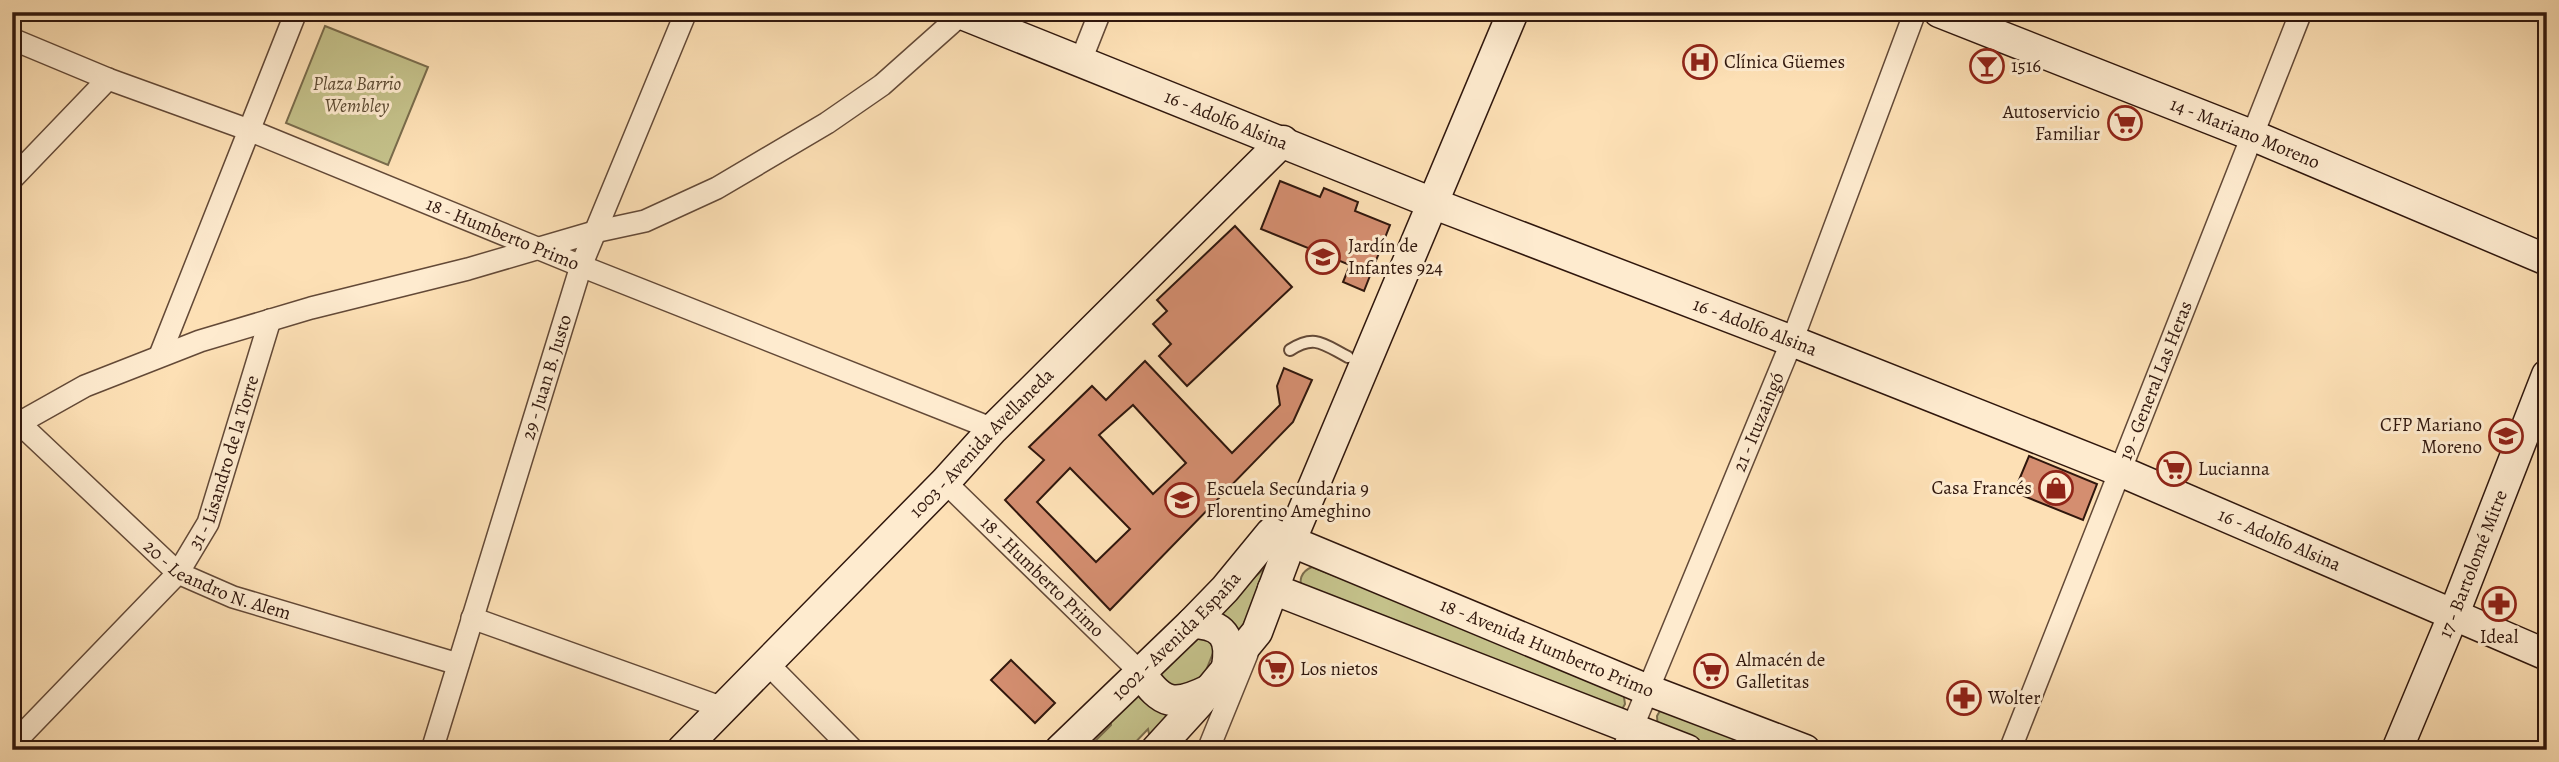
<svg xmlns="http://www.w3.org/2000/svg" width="2559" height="762" font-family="Alegreya,serif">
<rect width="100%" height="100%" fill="#fde0b5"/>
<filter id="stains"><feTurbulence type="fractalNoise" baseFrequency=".00286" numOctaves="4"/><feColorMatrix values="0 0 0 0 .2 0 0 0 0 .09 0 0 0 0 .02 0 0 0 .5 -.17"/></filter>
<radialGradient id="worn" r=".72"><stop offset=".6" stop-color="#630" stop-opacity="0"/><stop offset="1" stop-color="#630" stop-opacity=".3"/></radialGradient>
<g fill="#c4c18a" stroke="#7a6c4c" stroke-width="2">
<polygon points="325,26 428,67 388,165 286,123"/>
<path d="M1312 567 1617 686 1623 690 1625 704 1621 711 1302 592C1299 580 1300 572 1312 567Z"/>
<polygon points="1265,568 1269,571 1268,577 1235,640 1211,615"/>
<polygon points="1195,629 1211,639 1215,648 1203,678 1170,690 1155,669"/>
<polygon points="1132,688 1183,710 1151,743 1148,729 1128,750 1086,750 1111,725 1110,706"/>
<polygon points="1661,709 1780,750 1706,750 1658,731 1657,716"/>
</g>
<g fill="#d48e70" stroke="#30170d" stroke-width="2" fill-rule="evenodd">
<polygon points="1280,181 1320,197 1324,188 1358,202 1355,211 1390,225 1364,291 1343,282 1350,265 1261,229"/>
<polygon points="1235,226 1292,287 1187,386 1159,356 1171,344 1153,324 1167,311 1157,300"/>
<path d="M1145 361 1232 453 1280 405 1277 386 1284 368 1312 380 1293 422 1110 610 1005 500 1044 460 1029 447 1092 386 1106 400ZM1133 405 1186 463 1153 494 1099 435ZM1070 468 1130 529 1096 562 1037 502Z"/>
<polygon points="2029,456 2097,484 2083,520 2014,492"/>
<polygon points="1011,660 1055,703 1035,723 991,680"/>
</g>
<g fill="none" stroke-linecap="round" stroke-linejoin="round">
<g stroke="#634937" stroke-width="14">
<path id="lane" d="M1290 350C1315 334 1323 344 1348 357"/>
</g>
<g stroke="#634937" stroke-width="24">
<g id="street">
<path id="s1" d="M12 39 108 79 249 130 581 266 993 429"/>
<polyline points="1081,60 1100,12"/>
<polyline points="12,179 108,79"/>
<polyline points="160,355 296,12"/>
<path id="s2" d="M19 423 178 573 233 597 458 664"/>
<polyline points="12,427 85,386 200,341 311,308 468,269 594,232 645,221 717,188 827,123 882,85 964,12"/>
<path id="s3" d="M945 482 1140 672"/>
<polyline points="472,618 723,708"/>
<polyline points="767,663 853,750"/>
<path id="s4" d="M12 745 178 573 208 523 270 320"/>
<path id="s5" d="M432 750 581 266 686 12"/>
<polyline points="1208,750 1247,654"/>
<path id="s6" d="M1623 750 1792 341 1915 12"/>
<path id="s7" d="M2010 750 2301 12"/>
</g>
</g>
<g stroke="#30170d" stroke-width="33">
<g id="secondary">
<path id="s8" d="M957 12 1445 208 1792 341 2120 471 2547 655"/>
<path id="s9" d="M1939 12 2254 136 2547 260"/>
<polyline points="1273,589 1687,750"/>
<path d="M1192 623C1223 624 1232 637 1227 667"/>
<path d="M1140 672C1162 705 1174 707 1209 690"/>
<path id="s10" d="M682 750 945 482 993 429 1283 141"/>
<path id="s11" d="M1060 750 1192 623 1225 589 1271 533 1648 690 1805 750"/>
<polyline points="1156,750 1197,705 1257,632 1296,528 1513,12"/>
<path id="s12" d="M2397 750 2453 616 2547 375"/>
</g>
</g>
<use href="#lane" stroke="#feebcf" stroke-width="10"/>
<use href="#street" stroke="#feebcf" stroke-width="21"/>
<use href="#secondary" stroke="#feebcf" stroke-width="30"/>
</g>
<defs>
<g id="hospital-ring" transform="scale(1.75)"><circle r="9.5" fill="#feebcf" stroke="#8f2418" stroke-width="1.5"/><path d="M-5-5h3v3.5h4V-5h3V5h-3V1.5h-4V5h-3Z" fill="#8f2418"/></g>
<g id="bar-ring" transform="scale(1.75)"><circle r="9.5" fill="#feebcf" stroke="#8f2418" stroke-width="1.5"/><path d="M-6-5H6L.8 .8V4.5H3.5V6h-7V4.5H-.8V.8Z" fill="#8f2418"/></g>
<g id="supermarket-ring" transform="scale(1.75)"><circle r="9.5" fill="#feebcf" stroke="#8f2418" stroke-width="1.5"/><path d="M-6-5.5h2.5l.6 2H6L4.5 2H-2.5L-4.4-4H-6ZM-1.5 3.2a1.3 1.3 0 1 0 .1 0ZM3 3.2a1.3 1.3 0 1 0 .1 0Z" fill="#8f2418"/></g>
<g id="school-ring" transform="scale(1.75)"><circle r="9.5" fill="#feebcf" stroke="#8f2418" stroke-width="1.5"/><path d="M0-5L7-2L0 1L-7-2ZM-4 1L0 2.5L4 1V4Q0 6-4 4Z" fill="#8f2418"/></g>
<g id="university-ring" transform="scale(1.75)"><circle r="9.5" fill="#feebcf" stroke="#8f2418" stroke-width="1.5"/><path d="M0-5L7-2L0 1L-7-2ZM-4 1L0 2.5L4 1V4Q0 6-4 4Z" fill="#8f2418"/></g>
<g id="shop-ring" transform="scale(1.75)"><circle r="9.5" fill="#feebcf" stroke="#8f2418" stroke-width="1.5"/><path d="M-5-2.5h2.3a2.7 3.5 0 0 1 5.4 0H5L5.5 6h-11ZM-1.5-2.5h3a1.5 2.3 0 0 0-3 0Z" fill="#8f2418"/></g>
<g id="pharmacy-ring" transform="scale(1.75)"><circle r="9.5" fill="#feebcf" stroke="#8f2418" stroke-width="1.5"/><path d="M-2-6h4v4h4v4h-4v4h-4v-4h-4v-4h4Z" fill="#8f2418"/></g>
</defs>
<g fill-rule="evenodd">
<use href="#hospital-ring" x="1700" y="62"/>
<use href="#bar-ring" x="1987" y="66"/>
<use href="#supermarket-ring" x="2125" y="123"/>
<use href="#school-ring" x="1323" y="257"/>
<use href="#university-ring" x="2506" y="436"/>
<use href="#supermarket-ring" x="2174" y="469"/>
<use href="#shop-ring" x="2056" y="488"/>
<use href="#school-ring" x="1182" y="500"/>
<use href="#pharmacy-ring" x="2499" y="604"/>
<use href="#supermarket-ring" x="1276" y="669"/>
<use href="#supermarket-ring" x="1711" y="671"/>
<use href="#pharmacy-ring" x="1964" y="698"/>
</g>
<g text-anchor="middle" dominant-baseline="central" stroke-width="6" stroke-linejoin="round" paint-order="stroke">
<g font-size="19" fill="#30170d" stroke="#feebcf" text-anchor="start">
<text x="1724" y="62">Clínica Güemes</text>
<text x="2011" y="66">1516</text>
<text x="2100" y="112" text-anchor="end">Autoservicio<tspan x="2100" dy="22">Familiar</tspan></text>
<text x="1348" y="246">Jardín de<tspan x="1348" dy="22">Infantes 924</tspan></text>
<text x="2482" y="425" text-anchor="end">CFP Mariano<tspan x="2482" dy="22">Moreno</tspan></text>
<text x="2198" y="469">Lucianna</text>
<text x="2032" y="488" text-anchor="end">Casa Francés</text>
<text x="1206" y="489">Escuela Secundaria 9<tspan x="1206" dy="22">Florentino Ameghino</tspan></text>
<text x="2499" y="637" text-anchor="middle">Ideal</text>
<text x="1736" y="660">Almacén de<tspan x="1736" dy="22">Galletitas</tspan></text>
<text x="1300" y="669">Los nietos</text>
<text x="1988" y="698">Wolter</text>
</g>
<g font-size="19" font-style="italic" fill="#5c4a32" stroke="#feebcf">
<text x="357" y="84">Plaza Barrio<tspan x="357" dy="22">Wembley</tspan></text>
</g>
<g font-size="19" fill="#30170d" stroke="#feebcf">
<text stroke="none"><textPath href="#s8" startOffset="290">16 - Adolfo Alsina</textPath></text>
<text stroke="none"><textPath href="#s9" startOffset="329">14 - Mariano Moreno</textPath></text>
<text stroke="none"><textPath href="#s1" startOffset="528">18 - Humberto Primo</textPath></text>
<text stroke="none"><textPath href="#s8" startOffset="858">16 - Adolfo Alsina</textPath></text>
<text stroke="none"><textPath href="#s5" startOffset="390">29 - Juan B. Justo</textPath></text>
<text stroke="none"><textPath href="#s7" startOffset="397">19 - General Las Heras</textPath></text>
<text stroke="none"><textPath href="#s6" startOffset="355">21 - Ituzaingó</textPath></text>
<text stroke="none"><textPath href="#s10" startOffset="429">1003 - Avenida Avellaneda</textPath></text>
<text stroke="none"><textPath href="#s4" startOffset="360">31 - Lisandro de la Torre</textPath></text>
<text stroke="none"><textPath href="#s8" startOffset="1424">16 - Adolfo Alsina</textPath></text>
<text stroke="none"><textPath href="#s12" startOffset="201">17 - Bartolomé Mitre</textPath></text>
<text stroke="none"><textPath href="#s2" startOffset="257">20 - Leandro N. Alem</textPath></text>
<text stroke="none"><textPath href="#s3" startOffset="136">18 - Humberto Primo</textPath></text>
<text stroke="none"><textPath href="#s11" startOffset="163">1002 - Avenida España</textPath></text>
<text stroke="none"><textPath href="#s11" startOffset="602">18 - Avenida Humberto Primo</textPath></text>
</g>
</g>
<rect width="2559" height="762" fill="none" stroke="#fde0b5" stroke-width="42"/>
<rect x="14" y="14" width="2531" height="734" fill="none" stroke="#30170d" stroke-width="3.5"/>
<rect x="21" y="21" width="2517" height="720" fill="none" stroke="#30170d" stroke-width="2"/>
<rect width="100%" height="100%" filter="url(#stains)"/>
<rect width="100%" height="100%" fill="url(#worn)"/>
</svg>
